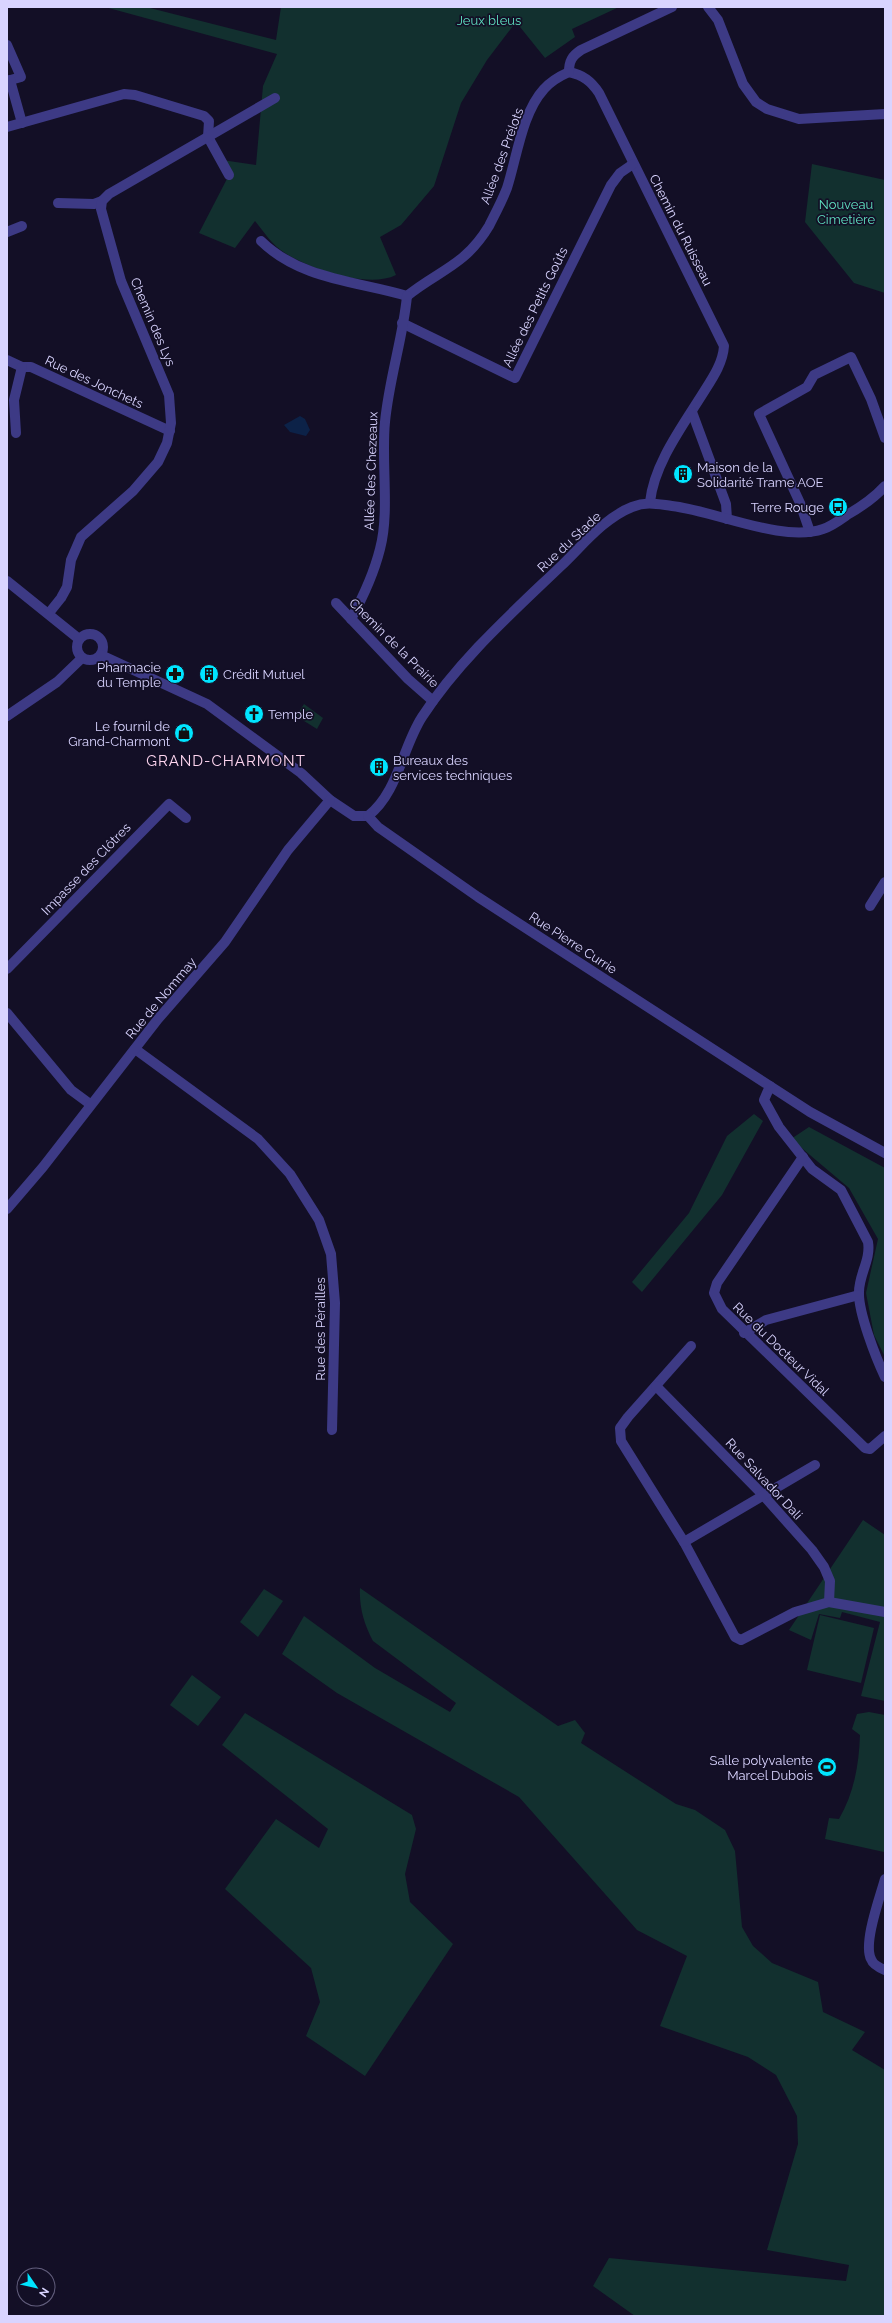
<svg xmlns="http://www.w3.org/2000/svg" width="892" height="2323" font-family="Raleway,sans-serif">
<rect width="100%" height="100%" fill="#130f26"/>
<g fill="#12302f">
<path d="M105 7H146L276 40 281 7H619L572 29 575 37 545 58 516 22 487 60 461 103 434 186 401 225 380 237 396 275C368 289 310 269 285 253 272 245 264 232 255 221L235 248 199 233 229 175 222 160 256 165 263 86 277 54Z"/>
<polygon points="812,164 885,180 885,293 854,283 805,222"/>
<polygon points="304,704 323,718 317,729 296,716"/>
<polygon points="754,1114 763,1121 722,1195 642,1292 632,1282 689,1213 727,1136"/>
<polygon points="809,1127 885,1168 885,1357 874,1335 866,1293 878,1239 849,1188 791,1139"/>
<polygon points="863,1520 885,1535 885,1701 861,1696 880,1622 842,1612 840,1618 819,1614 811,1640 789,1630"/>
<path d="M360 1588 558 1726 575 1720 585 1733 581 1743 676 1804 695 1810 725 1830 735 1851 742 1927 753 1946 772 1963 818 1982 823 2012 865 2032 852 2050 885 2070V2316H635L593 2286 609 2258 846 2281 849 2265 767 2250 798 2144 797 2116 776 2075 748 2057 660 2026 687 1956 637 1930 519 1797 337 1693 282 1654 304 1616 375 1668 450 1712 456 1703 373 1641C364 1624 359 1607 360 1588Z"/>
<polygon points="264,1589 283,1601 258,1637 240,1622"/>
<polygon points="820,1615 874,1628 861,1683 807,1670"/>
<polygon points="192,1675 221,1697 198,1726 170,1705"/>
<path d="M869 1712 885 1715 884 1852 825 1839 829 1818 839 1819C854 1793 859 1765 860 1735L852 1729 857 1714Z"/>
<polygon points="245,1713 412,1815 416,1829 405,1874 410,1902 453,1944 365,2076 306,2036 320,2002 311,1968 225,1889 276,1819 319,1848 328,1829 222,1745"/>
</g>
<polygon fill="#0c2248" points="300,416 305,419 310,430 306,436 290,432 284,425"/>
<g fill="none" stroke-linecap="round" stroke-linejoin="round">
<g stroke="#3d3a85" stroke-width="10">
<polyline points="708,7 718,20 743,84 756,102 767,109 799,119 885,114"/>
<polyline points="7,45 21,77 7,81"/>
<path d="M569 72C583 75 591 81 599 93L724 346C723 362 714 376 705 390 684 424 654 463 650 502"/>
<path d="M569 72C569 61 572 56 581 50L672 7"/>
<polyline points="10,80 22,123"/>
<polyline points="7,127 124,94 135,95 204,116 209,121 208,137 229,175"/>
<polyline points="58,203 94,204 102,201"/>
<polyline points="7,232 22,226"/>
<path d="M261 241C301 280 357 281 407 296"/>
<path d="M407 296C439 270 465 266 489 226 495 214 502 201 507 188 517 157 522 113 544 89 551 81 560 76 569 72"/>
<polyline points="402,323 515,378 611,185 620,173 633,164"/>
<polyline points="7,360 22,367 31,367 170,431"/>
<polyline points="692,412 726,504 727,519"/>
<polyline points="16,433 14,400 22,367"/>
<polyline points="810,532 800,503 759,414 807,387 814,375 851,357 871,399 885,438"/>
<polyline points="336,603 408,679 433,701"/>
<polyline points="49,613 61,598 67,587 71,560 81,537 133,491 158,462 167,443 171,423 169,395 121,281 101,209 102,201 109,194 275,98"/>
<path d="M351 619C363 597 374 573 380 549 390 512 381 462 385 422 389 379 403 338 407 296"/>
<polyline points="870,906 885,882"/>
<polyline points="7,969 169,804 186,818"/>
<polyline points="7,1013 71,1090 90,1104"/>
<polyline points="135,1049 258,1139 290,1174 319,1220 331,1254 335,1303 332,1430"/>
<path d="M770 1086 764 1100 779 1127 812 1169 841 1190 868 1242C871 1260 859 1274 859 1292 858 1312 876 1358 885 1377"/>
<polyline points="803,1157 717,1283 714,1293 722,1309 865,1448 870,1449 885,1436"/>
<polyline points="744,1333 766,1320 859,1295"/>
<polyline points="691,1346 628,1417 620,1428 621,1441 684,1542 735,1637 741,1640 795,1612 829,1602 885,1612"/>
<polyline points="656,1386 764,1496 812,1550 824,1567 830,1581 829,1602"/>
<polyline points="684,1542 815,1465"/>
<path d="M885 1879C880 1897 863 1943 871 1959 873 1965 880 1968 885 1970"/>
</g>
<g stroke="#3d3a85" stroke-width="10">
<polyline points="7,581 79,639"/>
<circle cx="90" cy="647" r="13"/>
<polyline points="101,655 207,704 301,773 330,800 354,816 368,816"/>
<polyline points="7,716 57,682 82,658"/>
<path d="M368 816C398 793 402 748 422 717 459 660 512 613 561 566 582 546 604 518 632 507 647 501 657 504 672 506 716 511 782 543 823 529 832 526 840 520 847 515 861 507 874 498 885 486"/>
<polyline points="368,816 378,827 478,897 810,1112 885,1153"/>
<polyline points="7,1209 43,1167 158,1019 225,942 288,850 330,800"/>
</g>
</g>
<defs>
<g id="building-disc" transform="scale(1)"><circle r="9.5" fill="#00e5ff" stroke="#130f26"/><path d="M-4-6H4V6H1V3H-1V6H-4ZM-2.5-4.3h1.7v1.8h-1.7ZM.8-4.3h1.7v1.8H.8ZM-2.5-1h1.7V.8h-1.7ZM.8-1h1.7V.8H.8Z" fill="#111"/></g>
<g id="bus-disc" transform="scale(1)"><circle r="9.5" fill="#00e5ff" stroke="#130f26"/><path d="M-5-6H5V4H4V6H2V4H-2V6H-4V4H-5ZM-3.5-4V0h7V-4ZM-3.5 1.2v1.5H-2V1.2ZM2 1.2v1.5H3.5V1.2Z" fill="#111"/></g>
<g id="pharmacy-disc" transform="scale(1)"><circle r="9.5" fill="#00e5ff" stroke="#130f26"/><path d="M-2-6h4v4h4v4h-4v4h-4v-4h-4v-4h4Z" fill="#111"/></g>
<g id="church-disc" transform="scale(1)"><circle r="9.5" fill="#00e5ff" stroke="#130f26"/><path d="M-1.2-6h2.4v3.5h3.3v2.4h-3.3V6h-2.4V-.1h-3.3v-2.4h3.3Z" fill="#111"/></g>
<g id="shop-disc" transform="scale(1)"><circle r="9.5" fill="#00e5ff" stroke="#130f26"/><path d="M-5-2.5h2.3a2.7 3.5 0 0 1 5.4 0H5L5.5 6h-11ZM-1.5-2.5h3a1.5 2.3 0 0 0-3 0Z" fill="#111"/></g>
<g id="stadium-disc" transform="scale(1)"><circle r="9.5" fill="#00e5ff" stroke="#130f26"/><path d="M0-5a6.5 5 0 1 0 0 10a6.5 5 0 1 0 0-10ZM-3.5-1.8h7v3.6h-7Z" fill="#111"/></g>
</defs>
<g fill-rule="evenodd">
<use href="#building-disc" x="683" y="474"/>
<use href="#bus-disc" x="838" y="507"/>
<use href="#pharmacy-disc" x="175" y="674"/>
<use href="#building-disc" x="209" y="674"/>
<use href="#church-disc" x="254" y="714"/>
<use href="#shop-disc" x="184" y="733"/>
<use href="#building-disc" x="379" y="767"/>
<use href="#stadium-disc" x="827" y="1767"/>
</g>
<g text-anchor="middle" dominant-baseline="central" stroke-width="3.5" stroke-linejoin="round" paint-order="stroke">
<g font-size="13" fill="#5fe0c0" stroke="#130f26">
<text x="489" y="20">Jeux bleus</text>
<text x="846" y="204">Nouveau<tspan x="846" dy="15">Cimetière</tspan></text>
</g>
<g font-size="13" fill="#d9d4ff" stroke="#130f26">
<text transform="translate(502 156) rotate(-70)">Allée des Prélots</text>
<text transform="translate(681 230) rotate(63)">Chemin du Ruisseau</text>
<text transform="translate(535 307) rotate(-64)">Allée des Petits Goûts</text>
<text transform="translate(153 322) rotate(67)">Chemin des Lys</text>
<text transform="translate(94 382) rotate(25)">Rue des Jonchets</text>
<text transform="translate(371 471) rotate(-88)">Allée des Chezeaux</text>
<text transform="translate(569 542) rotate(-43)">Rue du Stade</text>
<text transform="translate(394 643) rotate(45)">Chemin de la Prairie</text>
<text transform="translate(86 869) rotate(-46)">Impasse des Clôtres</text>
<text transform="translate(573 943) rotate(33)">Rue Pierre Currie</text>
<text transform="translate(161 998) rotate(-50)">Rue de Nommay</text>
<text transform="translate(320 1329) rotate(-90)">Rue des Pérailles</text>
<text transform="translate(781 1349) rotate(44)">Rue du Docteur Vidal</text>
<text transform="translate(764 1479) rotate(47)">Rue Salvador Dali</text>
</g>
<g font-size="13" fill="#d9d4ff" stroke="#130f26" text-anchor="start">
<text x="697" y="467">Maison de la<tspan x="697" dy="15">Solidarité Trame AOE</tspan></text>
<text x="824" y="507" text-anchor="end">Terre Rouge</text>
<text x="161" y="667" text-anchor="end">Pharmacie<tspan x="161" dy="15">du Temple</tspan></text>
<text x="223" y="674">Crédit Mutuel</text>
<text x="268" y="714">Temple</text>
<text x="170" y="726" text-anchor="end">Le fournil de<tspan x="170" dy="15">Grand-Charmont</tspan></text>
<text x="393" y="760">Bureaux des<tspan x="393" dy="15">services techniques</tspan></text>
<text x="813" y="1760" text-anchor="end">Salle polyvalente<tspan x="813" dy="15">Marcel Dubois</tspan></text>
</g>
<g font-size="15" letter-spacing="1" fill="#ffd6f0" stroke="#130f26">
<text x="226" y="761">GRAND-CHARMONT</text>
</g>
</g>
<rect width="892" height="2323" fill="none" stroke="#d9d4ff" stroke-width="16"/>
<g transform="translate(36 2287) rotate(124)"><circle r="19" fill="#130f26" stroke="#625e7d"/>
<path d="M0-3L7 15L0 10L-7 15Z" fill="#00e5ff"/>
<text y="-6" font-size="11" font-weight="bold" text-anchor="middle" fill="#d9d4ff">N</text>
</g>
</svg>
